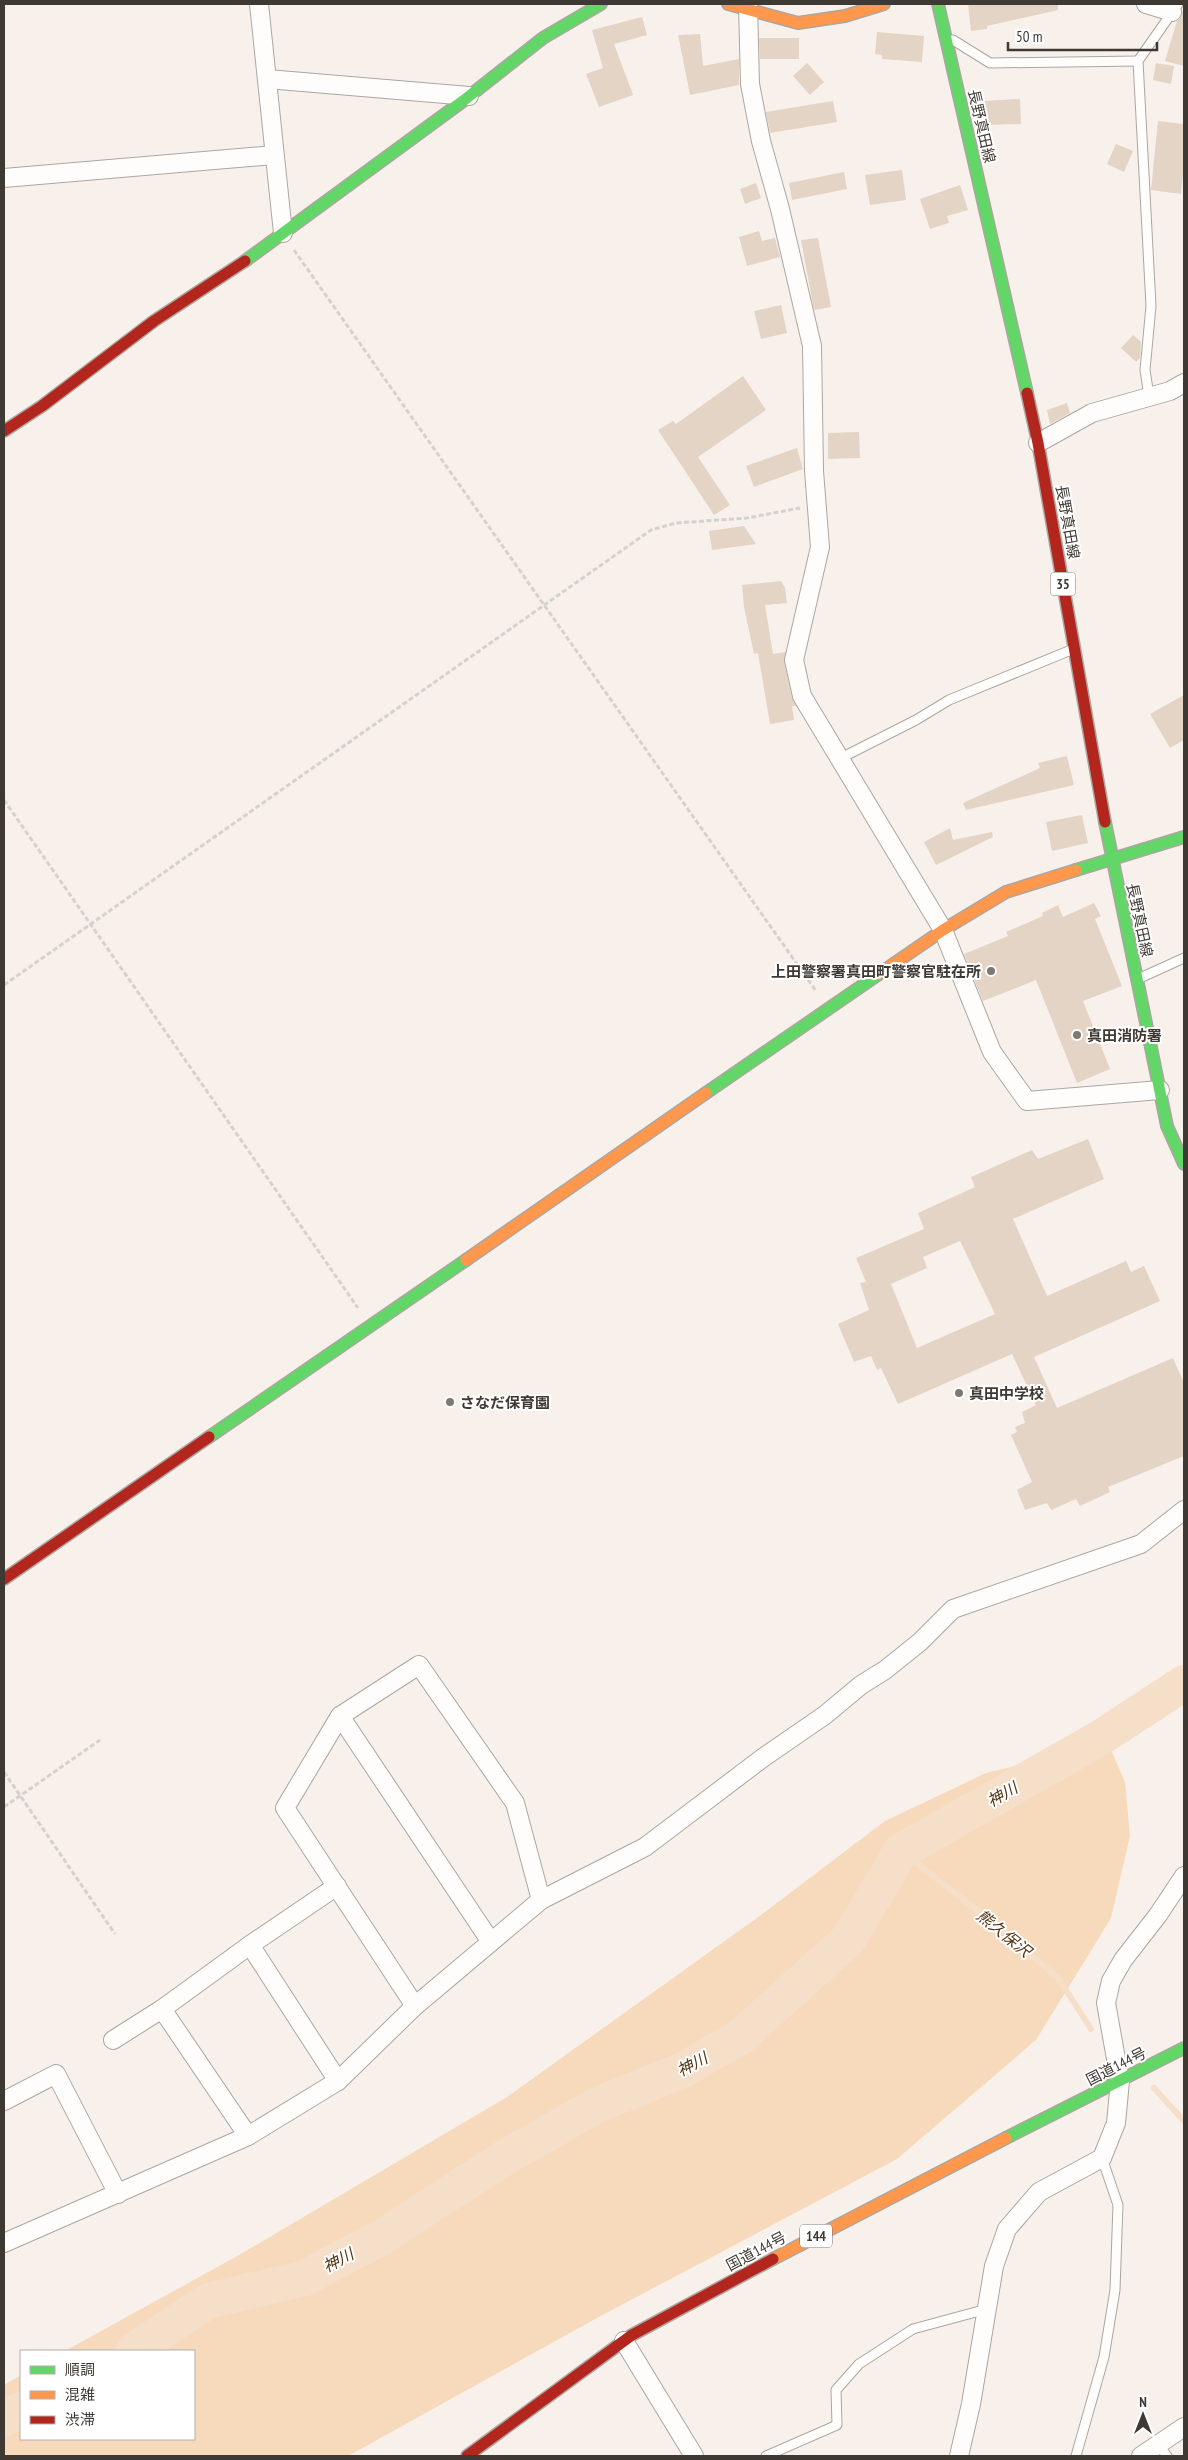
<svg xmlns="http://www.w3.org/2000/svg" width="1188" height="2460" font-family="'PT Sans Narrow','Noto Sans JP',sans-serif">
<rect width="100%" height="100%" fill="#f8f1eb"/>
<polygon fill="#f7d9bc" points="1085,1750 1112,1752 1125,1782 1130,1836 1111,1918 1036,2040 897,2159 597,2318 348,2456 4,2456 4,2385 21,2375 21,2439 194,2439 194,2351 65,2351 239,2255 507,2097 761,1915 885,1821 986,1773"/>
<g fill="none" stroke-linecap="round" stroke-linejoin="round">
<g stroke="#f6dfc8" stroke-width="6">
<polyline points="901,1851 1001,1929 1059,1979 1091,2029"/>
<polyline points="1154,2088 1184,2121"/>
</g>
<g stroke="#f6dfc8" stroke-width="36">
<polyline points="133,2351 208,2301 305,2278 382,2237 504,2158 597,2105 681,2071 740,2037 848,1940 901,1851 1100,1738 1184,1683"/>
<polyline points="4,2419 21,2410"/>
</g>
</g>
<g fill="#e3d4c5" fill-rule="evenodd">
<polygon points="968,4 1058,4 1058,10 987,26 987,29 971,31"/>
<polygon points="1182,11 1184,11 1184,66 1165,61 1177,21 1182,16"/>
<polygon points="642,17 647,35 614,44 633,95 599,107 586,74 603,68 592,30"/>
<polygon points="877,32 924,36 922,62 882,59 882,55 875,54"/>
<polygon points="700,34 703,66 739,59 739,85 690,95 678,35"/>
<polygon points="759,38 799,38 799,59 760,59"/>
<polygon points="807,63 824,82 810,95 793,76"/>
<polygon points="1156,63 1174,66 1171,84 1153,80"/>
<polygon points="1020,99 1021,124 985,125 984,101"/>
<polygon points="833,101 837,122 770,133 766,112"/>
<polygon points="1158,121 1184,124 1184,163 1181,194 1151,190"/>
<polygon points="1116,144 1133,151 1124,172 1107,164"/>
<polygon points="902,170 906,200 870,205 865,175"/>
<polygon points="844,172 847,189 792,200 789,183"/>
<polygon points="756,183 761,198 745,204 740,189"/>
<polygon points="960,185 968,210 947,216 949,223 930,229 920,199"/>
<polygon points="759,231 762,241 775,238 780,257 747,266 739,237"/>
<polygon points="818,238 831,307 814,310 801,240"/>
<polygon points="781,305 787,333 761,339 754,311"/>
<polygon points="1133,335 1141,342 1140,358 1136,362 1121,348"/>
<polygon points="743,376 766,410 698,457 730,505 714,515 658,430 673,421 676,424"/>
<polygon points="1067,403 1070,413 1050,424 1047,410"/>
<polygon points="859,432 860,458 828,459 828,433"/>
<polygon points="797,448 803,469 754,487 746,466"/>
<polygon points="744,526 756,544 712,550 709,531"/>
<polygon points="781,581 785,588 787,603 765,605 773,654 785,652 784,662 792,698 796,706 792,706 794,720 770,724 758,653 754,654 744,607 742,585"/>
<polygon points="1184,695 1184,740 1170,748 1150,714"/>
<polygon points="1067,756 1074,785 966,810 963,803 1040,768 1038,763"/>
<polygon points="1082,815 1088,843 1052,851 1046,822"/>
<polygon points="950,828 953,840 992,832 993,837 936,865 924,842"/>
<polygon points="1094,903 1101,916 1095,919 1122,986 1083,1001 1110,1069 1077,1083 1036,980 983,1001 964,954 1008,936 1006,932 1043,916 1042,913 1058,905 1063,917"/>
<path d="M1088 1139 1104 1179 1013 1219 1047 1296 1126 1261 1131 1272 1144 1266 1160 1301 1034 1357 1057 1408 1173 1358 1184 1383V1456L1108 1487 1110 1492 1080 1506 1076 1499 1051 1510 1047 1503 1025 1510 1017 1490 1032 1482 1011 1435 1017 1432 1015 1427 1025 1423 1022 1412 1036 1405 1012 1354 898 1404 881 1368 877 1370 871 1356 854 1362 838 1324 869 1310 860 1283 866 1282 856 1258 924 1229 918 1213 975 1187 971 1177 1032 1150 1038 1159ZM960 1241 995 1314 917 1348 891 1284 927 1268 923 1257Z"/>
</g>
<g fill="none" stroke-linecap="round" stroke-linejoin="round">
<g stroke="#aca6a1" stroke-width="11">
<g id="lane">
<polyline points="953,40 990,63 1138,61"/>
<polyline points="1149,396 1145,370 1151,306 1138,61 1178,4"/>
<polyline points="839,759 916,720 949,700 1071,650"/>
<polyline points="1140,978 1184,958"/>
<polyline points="1158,2444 1167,2456"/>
<polyline points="766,2456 837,2425 836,2390 859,2364 913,2329 987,2309"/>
<polyline points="1076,2456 1104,2357 1115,2290 1118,2205 1102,2158"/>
</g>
</g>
<g stroke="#aca6a1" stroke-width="20">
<g id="street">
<polyline points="259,4 283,233"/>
<polyline points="748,4 750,84 761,141 780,209 812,346 814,471 820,547 794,660 802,696 943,930 992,1052 1027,1101 1160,1090"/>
<polyline points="1146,4 1172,12"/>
<polyline points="267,79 469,96"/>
<polyline points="4,178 274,155"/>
<polyline points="1038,443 1092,413 1170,391 1184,383"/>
<polyline points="340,1716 491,1942"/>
<polyline points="250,1945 337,1886"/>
<polyline points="415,2006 285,1808 340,1716 419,1665 515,1803 541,1900"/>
<polyline points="113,2040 162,2009"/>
<polyline points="4,2101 56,2074 118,2194"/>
<polyline points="248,2136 162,2009 250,1945 338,2081"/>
<polyline points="4,2243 248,2136 338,2081 415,2006 541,1900 645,1847 764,1757 825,1715 861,1685 885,1670 920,1642 953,1609 1141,1544 1184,1510"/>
<polyline points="624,2341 694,2456"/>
<polyline points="959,2456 971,2404 994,2266 1007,2229 1039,2192 1102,2158 1116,2123 1120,2081 1106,2003 1111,1981 1123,1960 1158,1915 1184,1876"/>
<polyline points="1141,2456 1184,2427"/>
</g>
</g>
<g stroke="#aca6a1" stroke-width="14">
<g id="fast">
<polyline points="938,4 1027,393"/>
<polyline points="245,261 463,101 543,38 601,4"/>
<polyline points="1105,822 1167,1126 1184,1164"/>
<polyline points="1076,870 1184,837"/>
<polyline points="706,1093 879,974"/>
<polyline points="209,1437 466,1260"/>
<polyline points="1006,2138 1184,2048"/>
</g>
</g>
<g stroke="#aca6a1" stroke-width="14">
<g id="slow">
<polyline points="728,4 798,23 845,16 884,4"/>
<polyline points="879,974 943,930 1006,892 1076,870"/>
<polyline points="466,1260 706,1093"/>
<polyline points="773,2259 1006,2138"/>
</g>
</g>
<g stroke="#aca6a1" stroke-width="14">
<g id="jam">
<polyline points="1027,393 1038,443 1105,822"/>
<polyline points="4,431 42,406 154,321 245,261"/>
<polyline points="4,1579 209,1437"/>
<polyline points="467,2456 632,2335 773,2259"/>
</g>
</g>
<g stroke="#d4d2d0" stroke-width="3" stroke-dasharray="5 2.5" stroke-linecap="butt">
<polyline points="294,250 816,991"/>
<polyline points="4,800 358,1308"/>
<polyline points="4,985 651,530 676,523 747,518 800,508"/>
<polyline points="4,1772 115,1934"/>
<polyline points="4,1807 100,1740"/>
</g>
<use href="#lane" stroke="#fefdfc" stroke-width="9"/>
<use href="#street" stroke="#fefdfc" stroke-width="18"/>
<use href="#fast" stroke="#63d668" stroke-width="11"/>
<use href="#slow" stroke="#ff974d" stroke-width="11"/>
<use href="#jam" stroke="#b3261e" stroke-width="11"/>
</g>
<g fill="#7f7973" stroke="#fff" stroke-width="2">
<circle cx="991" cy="971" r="5"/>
<circle cx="1077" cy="1035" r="5"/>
<circle cx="959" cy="1393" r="5"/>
<circle cx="450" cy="1402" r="5"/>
</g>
<g text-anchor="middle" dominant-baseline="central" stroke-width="4" stroke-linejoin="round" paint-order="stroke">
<g fill="#fff" stroke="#787470" stroke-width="1">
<rect x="1050.5" y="572.5" width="25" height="23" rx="4"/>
<rect x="800" y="2224.5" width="32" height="23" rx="4"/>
</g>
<g font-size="14" font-weight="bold" fill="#3e3933">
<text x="1063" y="584">35</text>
<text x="816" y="2236">144</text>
</g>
<g font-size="15" fill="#3e3933" stroke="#fff">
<text transform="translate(982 126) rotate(77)">長野真田線</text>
<text transform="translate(1068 522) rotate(80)">長野真田線</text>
<text transform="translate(1140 920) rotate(78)">長野真田線</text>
<text transform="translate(1116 2066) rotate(-27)">国道144号</text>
<text transform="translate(756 2251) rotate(-28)">国道144号</text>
</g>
<g font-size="15" font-weight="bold" fill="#3e3933" stroke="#fff" text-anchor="start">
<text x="981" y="971" text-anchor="end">上田警察署真田町警察官駐在所</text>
<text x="1087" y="1035">真田消防署</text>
<text x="969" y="1393">真田中学校</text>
<text x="460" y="1402">さなだ保育園</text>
</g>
<g font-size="16" font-style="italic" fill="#533514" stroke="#fff">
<text transform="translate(1002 1794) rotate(-30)">神川</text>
<text transform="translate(1004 1933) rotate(39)">熊久保沢</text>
<text transform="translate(692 2064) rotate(-28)">神川</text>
<text transform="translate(338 2260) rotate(-28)">神川</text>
</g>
</g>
<rect width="1188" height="2460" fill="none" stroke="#3e3933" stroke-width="10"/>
<rect x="20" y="2350" width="175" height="90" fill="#ffffff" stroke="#b2b0ad"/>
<rect x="30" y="2366" width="25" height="8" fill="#63d668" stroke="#b2b0ad"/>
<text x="65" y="2375" font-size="15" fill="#3e3933">順調</text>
<rect x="30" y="2391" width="25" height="8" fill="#ff974d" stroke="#b2b0ad"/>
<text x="65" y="2400" font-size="15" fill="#3e3933">混雑</text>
<rect x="30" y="2416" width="25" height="8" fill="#b3261e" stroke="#b2b0ad"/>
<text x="65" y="2425" font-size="15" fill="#3e3933">渋滞</text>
<g transform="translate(1143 2415)" stroke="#ffffff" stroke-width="4" paint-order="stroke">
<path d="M0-4L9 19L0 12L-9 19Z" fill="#3e3933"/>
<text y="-8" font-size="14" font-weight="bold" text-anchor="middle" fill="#3e3933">N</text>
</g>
<path d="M1008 42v8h149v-8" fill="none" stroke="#3e3933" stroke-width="2.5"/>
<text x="1016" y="42" font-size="15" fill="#3e3933" stroke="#ffffff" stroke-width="4" paint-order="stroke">50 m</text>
</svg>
